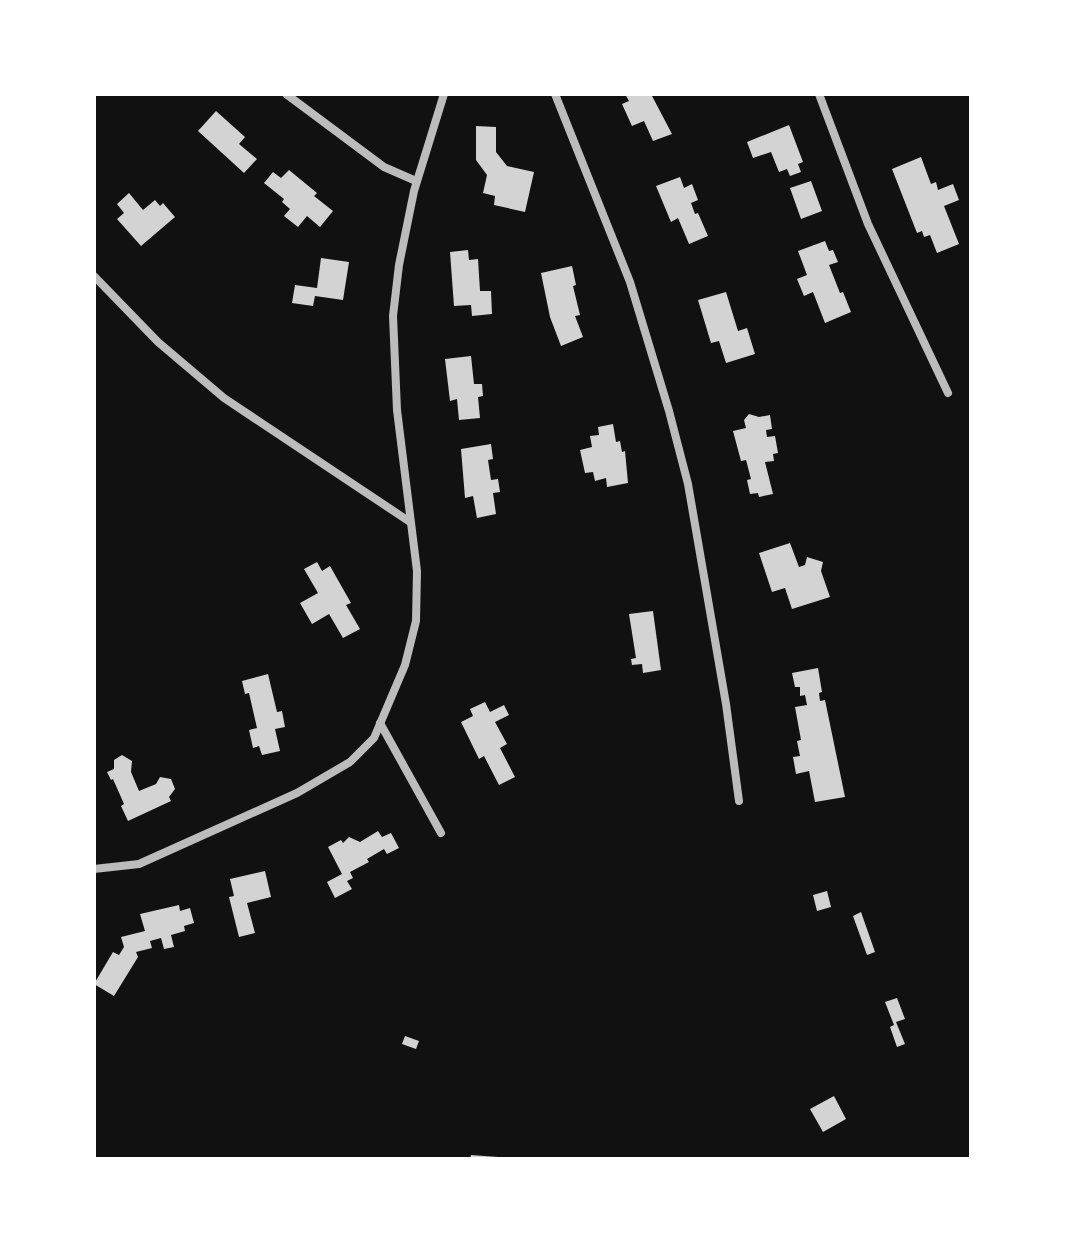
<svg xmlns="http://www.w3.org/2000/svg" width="1065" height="1253" font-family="'Times New Roman',serif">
<rect width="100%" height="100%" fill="#111"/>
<g fill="#d3d3d3">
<polygon points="625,94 651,94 672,134 653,141 644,121 632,126 622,104 629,101"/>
<polygon points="216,111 245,137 239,144 257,159 244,173 198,131"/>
<polygon points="789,125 803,162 798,164 801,172 790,176 787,169 779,172 771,152 753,158 747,142"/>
<polygon points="476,126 496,127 496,152 507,166 534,172 525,212 494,205 495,196 483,193 487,175 476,160"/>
<polygon points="921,157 931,184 936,182 938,190 953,184 959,200 944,206 959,244 937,253 930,235 924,237 922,231 917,233 892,169"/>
<polygon points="289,170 317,193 314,196 333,211 320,227 307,216 298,227 284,216 290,209 282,202 284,199 264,183 273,172 281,178"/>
<polygon points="680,177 684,188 692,184 698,200 691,203 695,214 698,213 708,236 689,244 678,218 671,222 656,186"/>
<polygon points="811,181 822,211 801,219 790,188"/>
<polygon points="129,193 143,210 155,200 160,206 163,203 175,217 141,246 117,219 124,213 117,204"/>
<polygon points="825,241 829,251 833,250 838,262 829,265 840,293 843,292 851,312 825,323 813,292 804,296 797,279 807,275 798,251"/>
<polygon points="468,250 469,260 478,259 480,291 491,291 492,314 472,316 471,305 454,306 450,252"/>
<polygon points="321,258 349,262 343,300 315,296 313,306 292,303 295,285 317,288"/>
<polygon points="572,266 576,285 573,286 580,315 575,316 583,337 561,346 550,317 541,273"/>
<polygon points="726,292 738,331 747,328 755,354 726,363 719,341 711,343 698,300"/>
<polygon points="471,356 474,384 482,384 483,396 478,397 480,418 459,420 457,399 450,401 445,359"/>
<polygon points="749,414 759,417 770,415 772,429 766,430 767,437 775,436 778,453 773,454 774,461 765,462 773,494 759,497 758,493 750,494 747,480 751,479 746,460 741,461 733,431 746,428 744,420"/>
<polygon points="613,424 616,442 620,441 622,452 625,451 628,483 607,487 606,478 595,481 593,472 585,473 580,450 592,447 590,436 599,435 598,427"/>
<polygon points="491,444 493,459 488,460 491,480 498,479 500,492 493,493 496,514 477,518 473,496 465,498 461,449"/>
<polygon points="790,543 799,567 805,565 807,557 823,562 821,571 830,597 792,609 785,588 772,592 759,553"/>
<polygon points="317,562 322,571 330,566 351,603 346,605 360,629 343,638 329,614 312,624 300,603 318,593 304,569"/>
<polygon points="653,611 661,670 643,673 642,664 632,665 631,659 636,658 629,614"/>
<polygon points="818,668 822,692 819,693 820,701 825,700 845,797 815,802 809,771 796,774 793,757 800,756 797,741 801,740 795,707 807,705 805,695 800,696 800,687 795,687 792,673"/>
<polygon points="268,674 277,712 282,711 285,727 275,729 280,751 262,755 259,746 253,748 249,730 257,728 249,693 245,694 242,681"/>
<polygon points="485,702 490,712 504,705 509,715 495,722 507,744 500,748 515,777 499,785 484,756 479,759 461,722 473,716 470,709"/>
<polygon points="122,755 132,761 131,772 139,791 156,784 160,777 171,779 175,789 169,797 171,801 128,821 121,806 124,804 113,779 111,780 107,772 114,769 114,760"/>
<polygon points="378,831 382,837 391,833 399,848 387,854 384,849 367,859 369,862 350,872 353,878 347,881 352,889 335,898 327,882 342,874 328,847 341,840 343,843 349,837 360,842"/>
<polygon points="265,871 271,897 247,903 255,933 239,937 229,897 234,896 230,879"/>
<polygon points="827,891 831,907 817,911 813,895"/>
<polygon points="179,905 180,911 190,908 194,923 184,926 185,931 171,935 174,947 164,949 161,938 150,941 152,948 136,952 138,957 114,996 94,984 113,952 119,955 124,947 121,937 145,931 140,914"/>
<polygon points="861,912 875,952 867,955 853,916"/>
<polygon points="897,998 905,1019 896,1022 905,1044 897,1047 890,1027 894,1025 885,1002"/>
<polygon points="405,1036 419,1041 416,1049 402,1044"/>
<polygon points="834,1096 846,1119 823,1132 810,1109"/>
<polygon points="471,1155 498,1157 498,1159 470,1159"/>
</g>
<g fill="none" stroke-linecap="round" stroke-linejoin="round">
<g stroke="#bcbcbc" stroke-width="8">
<polyline points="286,94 384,167 416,181"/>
<polyline points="555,94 630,282 669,411 688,484 726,704 739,801"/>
<polyline points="819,94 868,224 948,393"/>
<polyline points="94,276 158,342 224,398 410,522"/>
<polyline points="380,723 441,833"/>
<polyline points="94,869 139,864 297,793 350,762 374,738 405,665 416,621 417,571 397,410 393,316 399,265 414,191 444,94"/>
</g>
</g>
<rect width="1065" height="1253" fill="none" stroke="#ffffff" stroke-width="192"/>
</svg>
